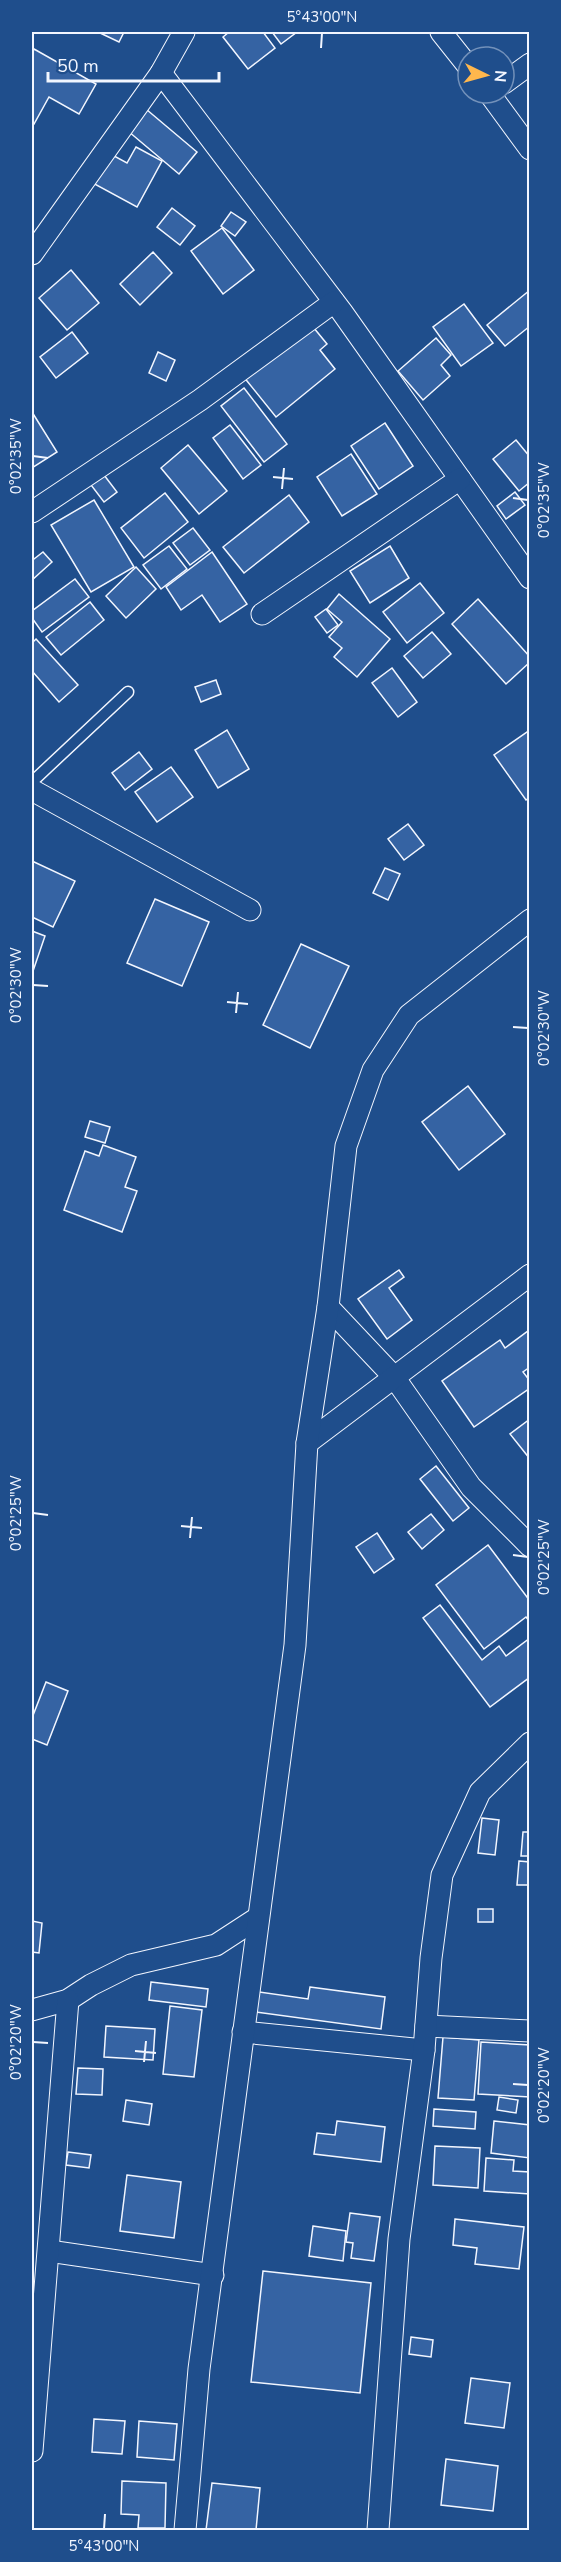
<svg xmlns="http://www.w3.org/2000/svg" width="561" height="2562" font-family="'Nunito Sans',sans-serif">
<rect width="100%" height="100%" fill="#1f4e8c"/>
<g fill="#3563a3" stroke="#f2f6ff" stroke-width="1.5">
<polygon points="98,32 124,32 119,42"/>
<polygon points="229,32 263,32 275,48 248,69 223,37"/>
<polygon points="272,32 297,32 281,44"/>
<polygon points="34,49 96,84 79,114 49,97 34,124 32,123 32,54"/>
<polygon points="140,104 197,152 179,174 122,126"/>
<polygon points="136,147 162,161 137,207 89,181 105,151 127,163"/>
<polygon points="172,208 195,226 180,245 157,227"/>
<polygon points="231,212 246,222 235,236 221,226"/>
<polygon points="222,228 254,270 223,294 191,251"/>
<polygon points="153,252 172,273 140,305 120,284"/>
<polygon points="71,270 99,303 67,330 39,298"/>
<polygon points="530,290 530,326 505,346 487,325"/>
<polygon points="464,304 493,343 461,366 433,327"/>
<polygon points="309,322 327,344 320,350 335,369 276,417 243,376"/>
<polygon points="72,332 88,353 56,378 40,357"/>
<polygon points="436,338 451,355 441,365 450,376 423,400 398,371"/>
<polygon points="158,352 175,360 166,381 149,373"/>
<polygon points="244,388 287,444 264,462 221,406"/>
<polygon points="32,412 57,452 32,468"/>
<polygon points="385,423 413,466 379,489 351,446"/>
<polygon points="230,425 261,465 243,479 213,438"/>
<polygon points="516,440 530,457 530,482 519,491 493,459"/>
<polygon points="188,445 227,491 199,514 161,468"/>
<polygon points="351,454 377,494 342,516 317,477"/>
<polygon points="104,475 117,492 104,502 91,485"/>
<polygon points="515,492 525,505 506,519 497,506"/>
<polygon points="165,493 188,522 144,558 121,528"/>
<polygon points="289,495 309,522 244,573 223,547"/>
<polygon points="94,500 134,567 91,592 51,525"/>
<polygon points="193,528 210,550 190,565 173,543"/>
<polygon points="169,546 187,569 161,589 143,565"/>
<polygon points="390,546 409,578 370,603 350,571"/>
<polygon points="43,552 52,562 32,580 32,556 34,559"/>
<polygon points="212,552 247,604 220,622 202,595 181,610 166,587"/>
<polygon points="136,567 156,589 126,618 106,596"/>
<polygon points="75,579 89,597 42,632 32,618 32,611"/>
<polygon points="420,583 444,613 407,643 383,612"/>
<polygon points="339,594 390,639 357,677 334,657 342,648 329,637 342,622 327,609"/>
<polygon points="478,599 530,657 530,662 506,684 452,624"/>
<polygon points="90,602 104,620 61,655 46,637"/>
<polygon points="326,609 338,625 327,633 315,617"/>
<polygon points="432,632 451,654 423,678 404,656"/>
<polygon points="36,639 78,685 59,702 32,671 32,643"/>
<polygon points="392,668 417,702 398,717 372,683"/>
<polygon points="216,680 221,694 201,702 195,687"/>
<polygon points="227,730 249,769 218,788 195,750"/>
<polygon points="530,730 530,797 526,800 494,755"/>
<polygon points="139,752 152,769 125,790 112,773"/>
<polygon points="171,767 193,797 157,822 135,792"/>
<polygon points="408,824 424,845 404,860 388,839"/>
<polygon points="32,861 75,881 53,927 32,917"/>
<polygon points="385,868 400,874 388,900 373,893"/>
<polygon points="155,899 209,922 182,986 127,963"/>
<polygon points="32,931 45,936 32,974"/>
<polygon points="301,944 349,966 310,1048 263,1025"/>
<polygon points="468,1086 505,1134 459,1170 422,1122"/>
<polygon points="90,1121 110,1127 105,1143 85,1137"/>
<polygon points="103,1145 136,1157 125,1187 137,1191 122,1232 64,1210 85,1151 99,1156"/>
<polygon points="399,1270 404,1277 389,1288 412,1320 387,1339 358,1299"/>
<polygon points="528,1331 530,1367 523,1372 530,1381 530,1388 474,1427 442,1381 500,1340 505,1348"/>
<polygon points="530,1419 530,1459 510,1434"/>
<polygon points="436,1466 469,1508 453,1521 420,1479"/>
<polygon points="431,1514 444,1530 422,1549 408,1532"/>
<polygon points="377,1533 394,1559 374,1573 356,1547"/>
<polygon points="488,1545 530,1601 530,1622 526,1617 484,1649 436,1585"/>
<polygon points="440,1605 482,1660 499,1646 506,1656 530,1638 530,1677 490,1707 423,1618"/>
<polygon points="46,1682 68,1691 47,1745 32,1739 32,1718"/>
<polygon points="482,1818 499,1820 495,1855 478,1853"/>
<polygon points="523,1832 530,1832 530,1856 521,1856"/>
<polygon points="519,1861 530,1862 530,1885 517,1885"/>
<rect x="478" y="1909" width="15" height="13"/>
<polygon points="32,1921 42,1923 39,1953 32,1952"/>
<polygon points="151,1982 208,1989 206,2007 149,2000"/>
<polygon points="310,1987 385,1997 381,2029 249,2011 252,1991 308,1999"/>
<polygon points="170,2006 202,2010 194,2077 163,2074"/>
<polygon points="106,2026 155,2029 153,2060 104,2057"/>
<polygon points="443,2037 479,2040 474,2100 438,2098"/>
<polygon points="481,2042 530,2045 530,2097 478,2094"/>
<polygon points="78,2068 103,2069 102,2095 76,2094"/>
<polygon points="499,2097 518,2100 516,2113 497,2110"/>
<polygon points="126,2100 152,2104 149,2125 123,2121"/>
<polygon points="434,2109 476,2112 475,2129 433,2126"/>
<polygon points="337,2121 385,2127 381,2162 314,2154 317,2133 335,2135"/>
<polygon points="494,2121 530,2125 530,2158 491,2153"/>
<polygon points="435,2146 480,2148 478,2188 433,2185"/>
<polygon points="68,2152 91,2155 89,2168 66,2165"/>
<polygon points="486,2158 514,2160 513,2171 530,2172 530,2194 484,2191"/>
<polygon points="127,2175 181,2182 174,2238 120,2231"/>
<polygon points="350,2213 380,2217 374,2261 351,2258 353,2243 346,2242"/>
<polygon points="455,2219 524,2227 519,2269 475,2264 477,2248 453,2245"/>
<polygon points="313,2226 346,2231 343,2261 309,2256"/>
<polygon points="263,2271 371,2283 360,2393 251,2382"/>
<polygon points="411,2337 433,2340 431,2357 409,2354"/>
<polygon points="471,2378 510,2383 504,2428 465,2423"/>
<polygon points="94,2419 125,2421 122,2454 92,2452"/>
<polygon points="139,2421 177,2424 174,2460 137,2457"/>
<polygon points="446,2459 498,2466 493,2511 441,2505"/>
<polygon points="122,2481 166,2483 165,2528 138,2528 139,2515 121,2514"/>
<polygon points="212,2483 260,2488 256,2530 206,2530"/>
</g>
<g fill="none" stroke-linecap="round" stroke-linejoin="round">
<g stroke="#f2f6ff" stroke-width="13">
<polyline id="lane" points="32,782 128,692"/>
</g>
<g stroke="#f2f6ff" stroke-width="23">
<g id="street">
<polyline points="441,32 468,66"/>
<polyline points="161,73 342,312 530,578"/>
<polyline points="504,83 530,64"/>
<polyline points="489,93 530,149"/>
<polyline points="32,254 161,73 184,32"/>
<polyline points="32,512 200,400 334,302"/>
<polyline points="262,614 460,479"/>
<polyline points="32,790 250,910"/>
<polyline points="328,1307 394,1377 471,1487 530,1546"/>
<polyline points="307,1443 530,1275"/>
<polyline points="32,2010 68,2000 91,1985 131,1965 216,1945 256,1919"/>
<polyline points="426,2026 530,2031"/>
<polyline points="243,2032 424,2050"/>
<polyline points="49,2251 213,2275"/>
<polyline points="32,2451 68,2000"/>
<polyline points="185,2530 199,2369 295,1645 307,1443 328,1307 346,1146 373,1070 409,1015 530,920"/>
<polyline points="378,2530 399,2239 424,2050 431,1958 442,1875 480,1792 530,1743"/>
</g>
</g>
<use href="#lane" stroke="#1f4e8c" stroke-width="10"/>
<use href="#street" stroke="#1f4e8c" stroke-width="21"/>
</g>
<path fill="none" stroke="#f2f6ff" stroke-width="2" d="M321 48 322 33M33 456 48 458M273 477 293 479M282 489 284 468M513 498 528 500M33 985 48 986M227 1002 248 1004M236 1013 238 992M513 1027 528 1028M33 1513 48 1515M181 1526 202 1528M190 1538 192 1517M513 1555 528 1557M33 2042 48 2043M135 2051 156 2053M144 2062 146 2041M513 2084 528 2085M104 2529 105 2514"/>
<rect width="561" height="2562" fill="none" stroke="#1f4e8c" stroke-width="66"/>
<g transform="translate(486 75) rotate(95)"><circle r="28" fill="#1f4e8c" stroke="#7391ba" stroke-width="1.5"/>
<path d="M0-4.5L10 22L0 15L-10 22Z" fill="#ffb74d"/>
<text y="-9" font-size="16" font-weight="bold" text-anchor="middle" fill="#f2f6ff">N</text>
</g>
<path d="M48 72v9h171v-9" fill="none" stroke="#f2f6ff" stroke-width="3"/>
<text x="57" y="72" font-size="18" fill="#f2f6ff" stroke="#1f4e8c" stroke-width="4.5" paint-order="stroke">50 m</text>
<rect x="33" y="33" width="495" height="2496" fill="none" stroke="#f2f6ff" stroke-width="2"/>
<g font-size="15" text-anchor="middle" fill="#f2f6ff">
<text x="322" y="22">5°43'00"N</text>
<text transform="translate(16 456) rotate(-90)" y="5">0°02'35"W</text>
<text transform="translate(544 500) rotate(-90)" y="5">0°02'35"W</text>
<text transform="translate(16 985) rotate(-90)" y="5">0°02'30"W</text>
<text transform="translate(544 1028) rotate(-90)" y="5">0°02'30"W</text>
<text transform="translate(16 1513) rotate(-90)" y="5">0°02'25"W</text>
<text transform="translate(544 1557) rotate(-90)" y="5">0°02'25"W</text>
<text transform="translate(16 2042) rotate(-90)" y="5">0°02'20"W</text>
<text transform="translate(544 2085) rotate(-90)" y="5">0°02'20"W</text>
<text x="104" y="2551">5°43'00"N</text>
</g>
</svg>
